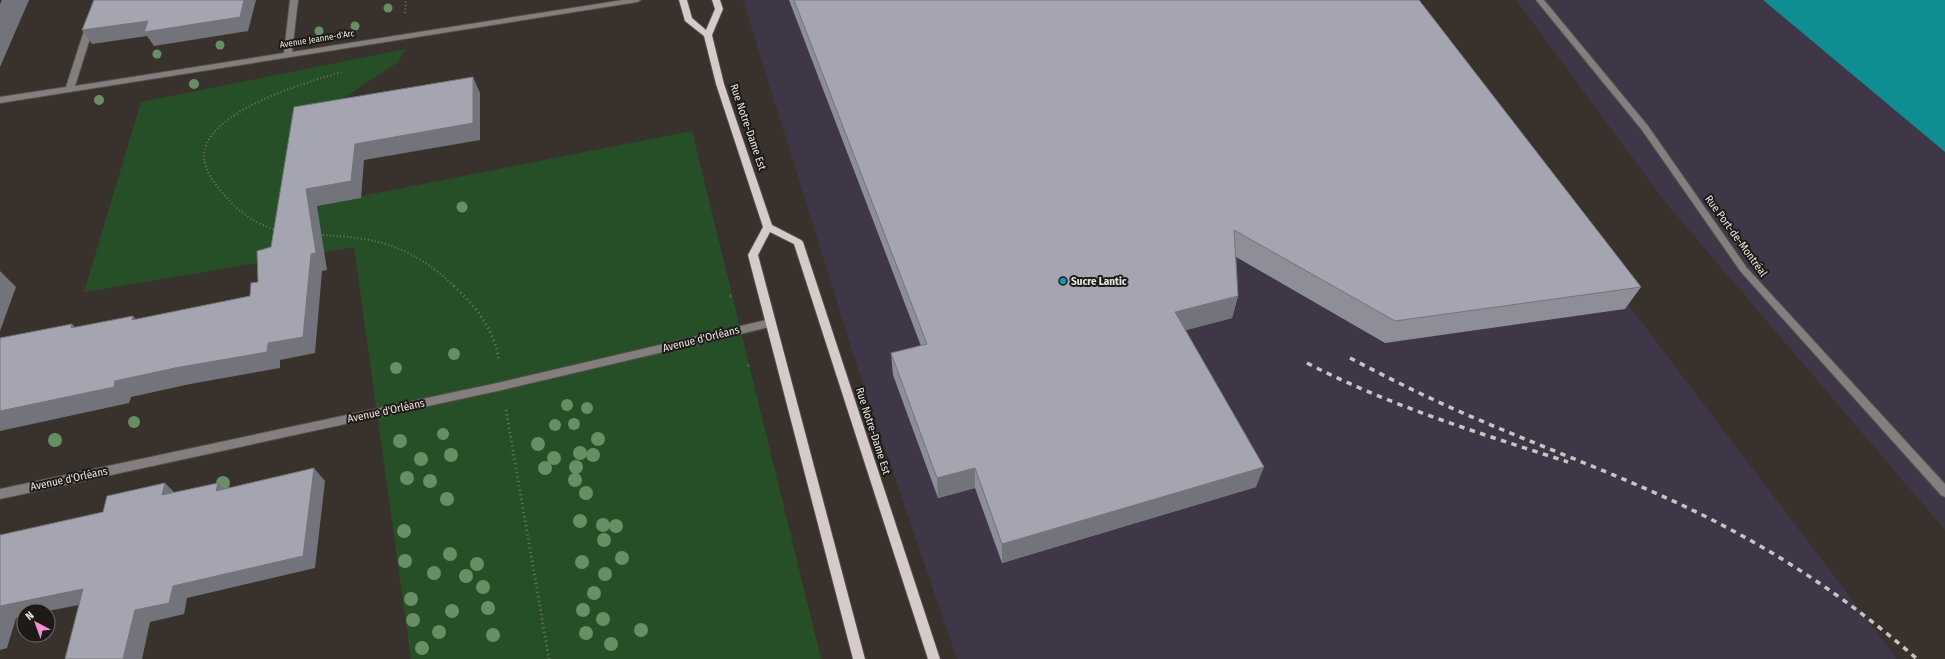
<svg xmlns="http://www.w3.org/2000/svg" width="1945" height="659" font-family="'Fira Sans Condensed',sans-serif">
<rect width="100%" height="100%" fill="#39322c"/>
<g fill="#3f3747">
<polygon points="743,0 1397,0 1897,659 957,659 858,369"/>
<polygon points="1516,0 1763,0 1945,152 1945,530 1666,203"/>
</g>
<polygon fill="#264f28" points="406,49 398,62 304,124 291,210 692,131 821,659 411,659 354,247 84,292 141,102"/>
<polygon fill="#0e8e92" points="1763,0 1945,0 1945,152"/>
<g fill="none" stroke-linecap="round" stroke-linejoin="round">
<g stroke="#554f49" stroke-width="2">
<g id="minor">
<polygon points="94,0 102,0 75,86 284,53 290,0 298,0 292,52 623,0 641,0 637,2 0,103 0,97 66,87"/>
<polygon points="1536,0 1544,0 1648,126 1747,268 1945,484 1945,497 1941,495 1741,272 1642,130"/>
<polygon points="770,319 774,320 775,323 774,326 502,390 0,499 0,489 502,382"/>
</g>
</g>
<g stroke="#554f49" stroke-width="2">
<polygon id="major" points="679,0 687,0 692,18 706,30 715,9 712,0 720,0 723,9 712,35 724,84 772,225 801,240 803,242 940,659 928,659 794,244 770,232 758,255 865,659 853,659 748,255 763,227 716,84 704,36 685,21"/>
</g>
<g stroke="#77716c" stroke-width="2" stroke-dasharray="1 2.5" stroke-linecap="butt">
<polyline points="405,13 406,0"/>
<path d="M277 230C251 223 233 207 217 186 211 178 205 169 204 158 202 112 307 82 342 72"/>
<path d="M319 235C377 237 412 246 455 287"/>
</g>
<g stroke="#77716c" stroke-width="3" stroke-dasharray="1 3.5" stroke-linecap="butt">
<path d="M454 286C477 308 495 330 499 362"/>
<polyline points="730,296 734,296"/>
<polyline points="748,366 751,363"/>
<polyline points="506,410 549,659"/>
</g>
<use href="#minor" fill="#847f7f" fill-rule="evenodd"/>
<use href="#major" fill="#d6cacb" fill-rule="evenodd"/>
<g stroke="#c8c4bf" stroke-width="3.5" stroke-dasharray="5.5 5.5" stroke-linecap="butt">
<path d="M1350 358C1394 381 1438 403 1484 422 1564 456 1646 485 1722 525 1793 562 1858 607 1917 659"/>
<path d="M1307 363C1390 406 1479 433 1568 462"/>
</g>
</g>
<g fill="#688f64">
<circle cx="388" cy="8" r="4.5"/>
<circle cx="355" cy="26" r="4.5"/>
<circle cx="319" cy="31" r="4.5"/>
<circle cx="220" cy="45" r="4.5"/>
<circle cx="157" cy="54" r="4.5"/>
<circle cx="194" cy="84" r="5"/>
<circle cx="99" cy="100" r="5"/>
<circle cx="462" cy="207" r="5.5"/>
<circle cx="454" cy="354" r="6"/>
<circle cx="396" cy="368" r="6"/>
<circle cx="567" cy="405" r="6"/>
<circle cx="587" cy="408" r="6"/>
<circle cx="134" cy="422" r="6"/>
<circle cx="574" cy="424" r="6"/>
<circle cx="555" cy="425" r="6"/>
<circle cx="443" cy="434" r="6"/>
<circle cx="598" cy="439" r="7"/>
<circle cx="55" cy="440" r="7"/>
<circle cx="400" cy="441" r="7"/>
<circle cx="538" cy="444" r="7"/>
<circle cx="580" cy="453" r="7"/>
<circle cx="451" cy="455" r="7"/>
<circle cx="593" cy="455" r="7"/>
<circle cx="554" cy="458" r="7"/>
<circle cx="421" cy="459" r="7"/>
<circle cx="576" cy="467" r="7"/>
<circle cx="545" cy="468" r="7"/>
<circle cx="407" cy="478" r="7"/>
<circle cx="575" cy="480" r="7"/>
<circle cx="430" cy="481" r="7"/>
<circle cx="223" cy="483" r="7"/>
<circle cx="586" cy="493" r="7"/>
<circle cx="447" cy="499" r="7"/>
<circle cx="580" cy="521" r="7"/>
<circle cx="603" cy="525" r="7"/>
<circle cx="616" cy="526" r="7"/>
<circle cx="404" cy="531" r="7"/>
<circle cx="604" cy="540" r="7"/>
<circle cx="450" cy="554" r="7"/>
<circle cx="622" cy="558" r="7"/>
<circle cx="405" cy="561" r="7"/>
<circle cx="582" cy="562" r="7"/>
<circle cx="477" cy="564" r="7"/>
<circle cx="434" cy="573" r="7"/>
<circle cx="605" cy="574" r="7"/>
<circle cx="466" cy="576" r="7"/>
<circle cx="483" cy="587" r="7"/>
<circle cx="594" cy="593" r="7"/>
<circle cx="411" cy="599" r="7"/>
<circle cx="488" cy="608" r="7"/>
<circle cx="583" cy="610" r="7"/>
<circle cx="452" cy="611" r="7"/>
<circle cx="603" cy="619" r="7"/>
<circle cx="413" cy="620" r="7"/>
<circle cx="641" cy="630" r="7"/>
<circle cx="439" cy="632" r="7"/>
<circle cx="586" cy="633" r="7"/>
<circle cx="493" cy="635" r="7"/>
<circle cx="611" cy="644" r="7"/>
<circle cx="422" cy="648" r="7"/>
</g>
<polygon fill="#8d8e97" points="789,0 1419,0 1641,287 1625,309 1385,343 1236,257 1238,296 1232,318 1186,330 1256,487 1002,563 975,488 938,498 893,375 891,353 921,346"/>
<g fill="#73747b">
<polygon points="2,0 29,0 0,67 0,4"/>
<polygon points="244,0 256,0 248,31 154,46 147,36 92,44 82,30"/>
<polygon points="473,77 480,93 480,140 364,160 361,198 317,206 327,270 322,271 315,353 280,360 280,368 190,384 131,397 129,403 0,431 0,411 115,381 268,343 306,189 355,144"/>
<polygon points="0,271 16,287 0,331"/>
<polygon points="1238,296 1232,318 1171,334 1175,312"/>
<polygon points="133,316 147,332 132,320"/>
<polygon points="72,324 88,340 71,328"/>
<polygon points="1264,467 1256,487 1002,563 1002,544"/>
<polygon points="314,468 325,481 315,568 187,598 184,614 150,622 142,659 123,659 135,610 173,586"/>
<polygon points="975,468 975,488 938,498 937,478"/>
<polygon points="165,483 178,496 162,495"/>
<polygon points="218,483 231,496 216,491"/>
<polygon points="83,589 99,601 48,611 24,611 24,616 16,618 7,648 0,650 0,606"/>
</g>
<g fill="#a4a5b0" stroke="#73747b">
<polygon points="94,0 244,0 240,17 144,32 148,21 82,30"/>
<polygon points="794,0 1419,0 1641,287 1395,321 1234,230 1238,296 1175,312 1264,467 1002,544 975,468 937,478 891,353 927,344"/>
<polygon points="473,77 473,123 355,144 351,181 306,189 316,253 311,254 303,337 268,343 267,352 175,368 115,381 114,387 0,411 0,338 72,324 71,328 133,316 132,320 250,296 251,283 258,282 257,251 271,247 294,107"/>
<polygon points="314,468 303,556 173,586 169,603 135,610 123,659 65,659 83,589 0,606 0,535 103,512 107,496 165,483 162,495 218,483 216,491"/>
</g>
<circle fill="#0f9aa8" stroke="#1d1a17" stroke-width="1.5" cx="1063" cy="281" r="4"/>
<g text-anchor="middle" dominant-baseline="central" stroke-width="4" stroke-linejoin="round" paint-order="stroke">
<g font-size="9" fill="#e9e5e1" stroke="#1d1a17">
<text transform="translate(317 39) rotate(-9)">Avenue Jeanne-d'Arc</text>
</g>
<g font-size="11" fill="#e9e5e1" stroke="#1d1a17">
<text transform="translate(748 127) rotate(71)">Rue Notre-Dame Est</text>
<text transform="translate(1736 236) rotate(54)">Rue Port-de-Montréal</text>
<text transform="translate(701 339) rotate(-14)">Avenue d'Orléans</text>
<text transform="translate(386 411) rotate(-12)">Avenue d'Orléans</text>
<text transform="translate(873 431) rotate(72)">Rue Notre-Dame Est</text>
<text transform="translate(69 479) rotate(-12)">Avenue d'Orléans</text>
</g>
<g font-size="11" font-weight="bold" fill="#e9e5e1" stroke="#1d1a17" text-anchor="start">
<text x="1071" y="281">Sucre Lantic</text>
</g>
</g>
<g transform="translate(36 623) rotate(319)"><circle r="19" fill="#1d1a17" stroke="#6f6b68"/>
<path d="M0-3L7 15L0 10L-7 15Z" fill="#f690d0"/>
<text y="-6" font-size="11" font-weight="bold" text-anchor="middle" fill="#e9e5e1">N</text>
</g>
</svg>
